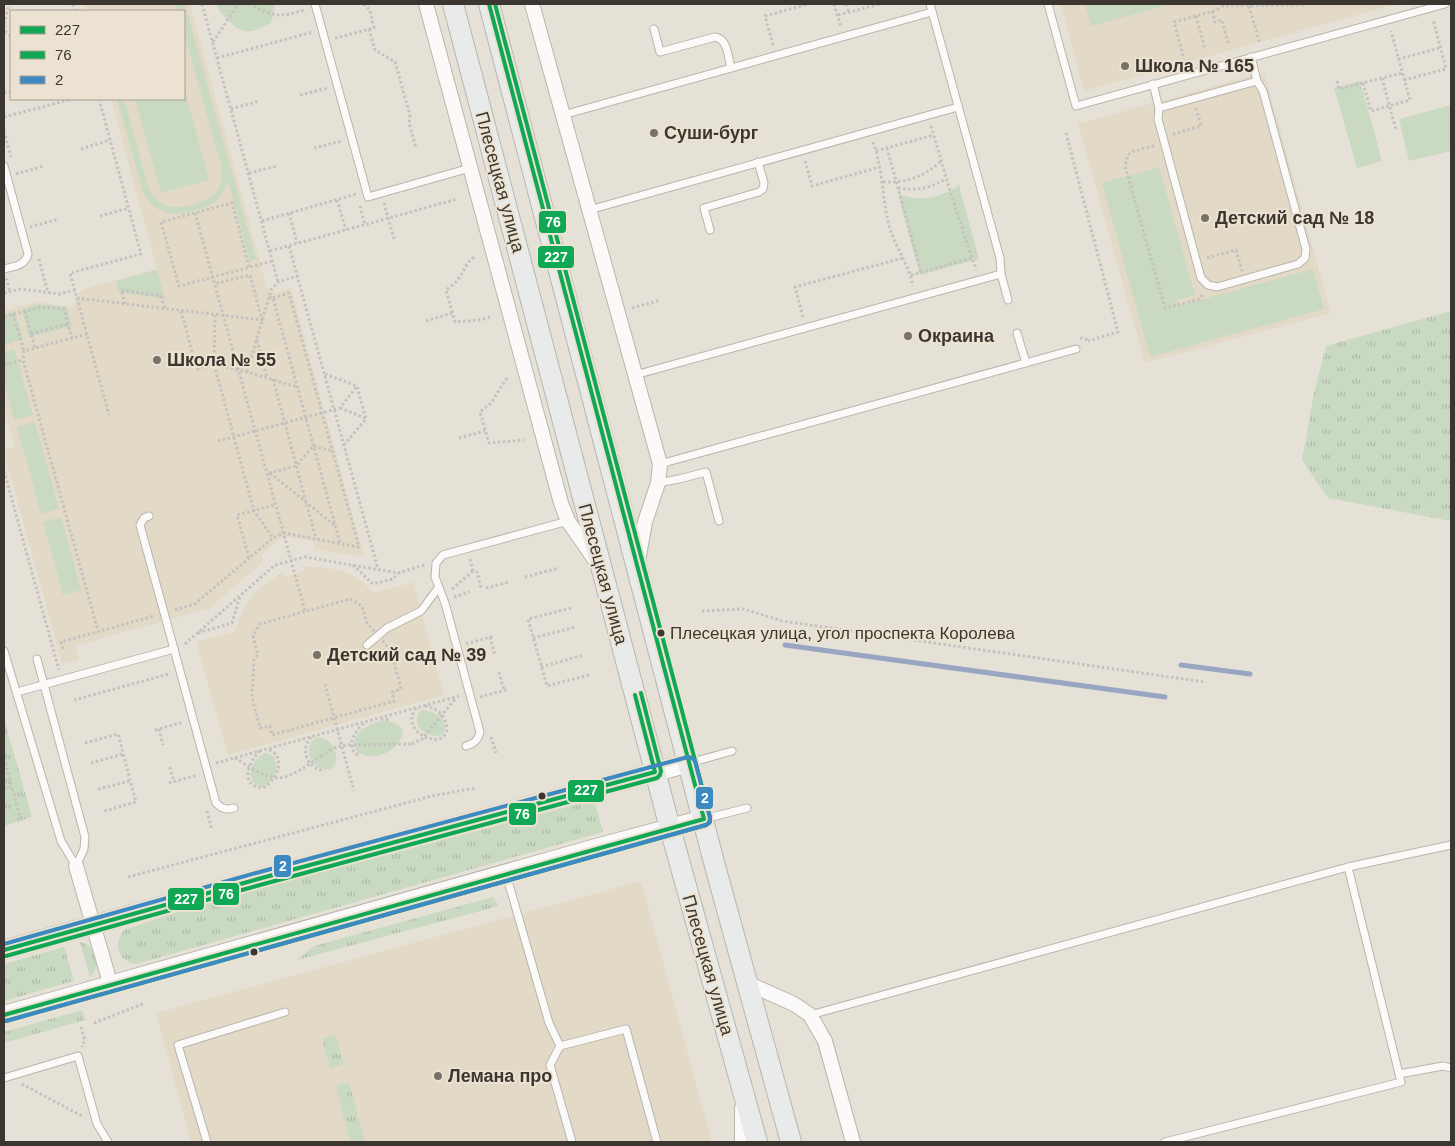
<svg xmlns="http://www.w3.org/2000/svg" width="1455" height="1146" font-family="Helvetica,sans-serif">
<defs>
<pattern id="grass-tufts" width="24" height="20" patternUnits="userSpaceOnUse" patternTransform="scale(1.25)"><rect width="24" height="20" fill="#cad9c2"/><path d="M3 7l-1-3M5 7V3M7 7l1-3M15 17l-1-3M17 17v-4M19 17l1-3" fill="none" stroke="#aebba7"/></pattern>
</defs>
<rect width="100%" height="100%" fill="#e6e1d7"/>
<g fill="#e3d9c7">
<polygon points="85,4 190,4 267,288 275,292 291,288 364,557 315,549 313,541 290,537 278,540 261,555 263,562 210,608 75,646 79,660 62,664 4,453 4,450 15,447 4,408 4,311 36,302 73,307 81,290 157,269 111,99 184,99 184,11 87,11"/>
<polygon points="1061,4 1397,4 1084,91"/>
<polygon points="1264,72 1331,313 1145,363 1078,124"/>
<polygon points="304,567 320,567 335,569 350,574 363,582 374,593 413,582 444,695 228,755 196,642 235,631 240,617 247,603 257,591 268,581 282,573 283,577 305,571"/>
<polygon points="641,881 712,1142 191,1142 156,1013"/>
</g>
<g fill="url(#grass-tufts)">
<polygon points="1451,311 1451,521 1328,498 1302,460 1314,393 1326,346"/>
<polygon points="4,719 32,817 4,826"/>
<path d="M594 800 603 832 136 964C118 962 113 943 124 930L195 906Z"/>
<polygon points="493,897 499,906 297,960 314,946"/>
<path d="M80 942C97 946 103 964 90 977Z"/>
<polygon points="64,947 74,981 4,1001 4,964"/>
<polygon points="82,1010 85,1020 4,1043 4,1032"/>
<polygon points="335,1034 344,1064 330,1068 322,1039"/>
<polygon points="349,1082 365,1142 350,1142 336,1086"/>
</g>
<g fill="#cad9c2">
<path d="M175 4H185L256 259 250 261 228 182C225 188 223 194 218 199 211 206 203 208 193 211 170 217 156 214 143 192L117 99H124L149 189C160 208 172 210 192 205 213 199 222 192 222 169L184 33V11H178Z"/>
<path d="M216 4H275L271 22C255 33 242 36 228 20 223 15 218 11 216 4Z"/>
<polygon points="1085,4 1172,4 1091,26"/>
<polygon points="1360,81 1382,161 1357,168 1334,88"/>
<polygon points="184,88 209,180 161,193 135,99 184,99"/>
<polygon points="1451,105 1451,151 1409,161 1399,119"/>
<polygon points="1159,167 1195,295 1177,300 1178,306 1313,269 1324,309 1150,357 1102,183"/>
<path d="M959 185 979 259 920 275 898 194C921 202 939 199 959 185Z"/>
<polygon points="157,270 165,299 119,292 116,281"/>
<polygon points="40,304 67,307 72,326 29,337 22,309"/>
<polygon points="15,311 23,339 4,345 4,314"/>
<polygon points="14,349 33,415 14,420 4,381 4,352"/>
<polygon points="35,422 59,509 41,514 17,427"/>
<polygon points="61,517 81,590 63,595 43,522"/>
<path d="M421 710C434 710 452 720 442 735 427 740 408 723 421 710Z"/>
<path d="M381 721C391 722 398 721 403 731 400 751 375 763 357 752 347 735 368 724 381 721Z"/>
<path d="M319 737 329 741C336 749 340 761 331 769 309 773 300 742 319 737Z"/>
<path d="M265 753C285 756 276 783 261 787 243 780 251 759 265 753Z"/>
</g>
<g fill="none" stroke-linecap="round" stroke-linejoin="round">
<g stroke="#98a6c2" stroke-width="5">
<polyline points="785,645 1165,697"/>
<polyline points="1181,665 1250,674"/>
</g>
<g stroke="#b9b5ad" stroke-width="9">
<g id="service">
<polyline points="315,4 368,197 470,168"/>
<polyline points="930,4 1000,258 1001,274 1008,300"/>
<polyline points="1048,4 1076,106 1445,4"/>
<path d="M654 29 660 52 715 37C728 39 728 57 731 68"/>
<polyline points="1251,57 1257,81 1263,91 1306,249 1305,258 1298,264 1217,287 1208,285 1201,278 1158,119 1159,108 1257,81"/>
<polyline points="1153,84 1159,108"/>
<polyline points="563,115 932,12"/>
<path d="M4 166 28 254C25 266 15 266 4 269"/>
<polyline points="589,210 958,107"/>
<polyline points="710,230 704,208 759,192 763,189 764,183 758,162"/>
<polyline points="1017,333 1026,363"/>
<polyline points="635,375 1001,274"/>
<polyline points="660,464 1076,349"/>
<polyline points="658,483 679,479 706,472 719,521"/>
<polyline points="149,516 144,518 140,525 174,649"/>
<polyline points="367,645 387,628 421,611 438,588"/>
<polyline points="4,651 61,841 76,866"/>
<polyline points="37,659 85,837 84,849 76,866"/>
<path d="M17 692 174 649 216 803C222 809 226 810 234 808"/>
<path d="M466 746C475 743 478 740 480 732L445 603 435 577 436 563 443 555 568 521"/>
<polyline points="689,763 732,751"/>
<polyline points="704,819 747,808"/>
<polyline points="506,874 549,1023 560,1046"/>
<polyline points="810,1015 1348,867"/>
<polyline points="1399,1074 1443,1066 1451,1068"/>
<polyline points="4,1078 78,1056 97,1124 108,1142"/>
<polyline points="207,1142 178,1045 285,1012"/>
<polyline points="572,1142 550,1065 560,1046 626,1029 657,1142"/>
<polyline points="1165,1142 1401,1082 1348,867 1451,845"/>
</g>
</g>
<g stroke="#b9b5ad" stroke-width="16">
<g id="minor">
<polyline points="426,4 561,503 568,521 595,560"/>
<polyline points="532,4 660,464 658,483 645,522 638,561"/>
<polyline points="76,866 111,986"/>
<polyline points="749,984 794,1004 810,1015 825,1041 853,1142"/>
<polyline points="742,1108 742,1142"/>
</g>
</g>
<g stroke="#b9b5ad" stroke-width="20">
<g id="tertiary">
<polyline points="4,950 258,879 689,763"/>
<polyline points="4,1015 596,848 704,819"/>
</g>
</g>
<g stroke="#b9b5ad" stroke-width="22">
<g id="secondary">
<polyline points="453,4 670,828 757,1142"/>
<polyline points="489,4 715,866 791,1142"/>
</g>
</g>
<g stroke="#c4c2bf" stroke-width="3" stroke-dasharray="2.5 2.5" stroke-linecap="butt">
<polyline points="73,4 75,11"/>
<polyline points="202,4 278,282"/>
<path d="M249 4C277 17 276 18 305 10"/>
<polyline points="834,4 841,27"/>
<polyline points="846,4 849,12"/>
<polyline points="1223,4 1223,6 1305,5 1305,4"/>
<polyline points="1249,6 1260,44"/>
<polyline points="1212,11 1215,22 1222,20 1228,43"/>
<polyline points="838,15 880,4"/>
<polyline points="1196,16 1205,49"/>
<polyline points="4,24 9,4"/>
<polyline points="4,26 5,31 11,37"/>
<polyline points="369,29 375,50 395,62 410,115 409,123 416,148"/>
<polyline points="335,38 374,28 370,10 363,4"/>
<polyline points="213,42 238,4"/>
<polyline points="773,45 765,16 808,4"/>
<polyline points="1183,56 1174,22 1217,10 1223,6"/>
<polyline points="217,58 313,32"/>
<polyline points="1398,59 1440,48"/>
<polyline points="1382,78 1396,130"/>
<polyline points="1404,80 1446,69 1433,19"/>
<polyline points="1337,81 1339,89 1402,73"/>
<polyline points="1363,83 1371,111 1410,100 1391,31"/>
<polyline points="4,93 11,91"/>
<polyline points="300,95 328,88"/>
<polyline points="99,99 141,254 70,273 109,415"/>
<polyline points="231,109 259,101"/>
<polyline points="4,117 72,99"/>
<polyline points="931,126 951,194 976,270"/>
<polyline points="4,131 11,157"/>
<polyline points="1066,133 1118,332 1088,341"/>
<polyline points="1173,134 1201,126 1196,108"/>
<path d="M873 142C883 169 882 198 889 225 895 247 909 265 913 286"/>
<polyline points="1154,146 1134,151 1128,155 1125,166 1165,308 1200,299 1202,295"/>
<polyline points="314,148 342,141"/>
<polyline points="887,148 921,272"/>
<polyline points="81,149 110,140"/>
<polyline points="876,151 934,135"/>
<polyline points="805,161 812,186 880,167"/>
<polyline points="249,173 277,166"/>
<polyline points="16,174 44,166"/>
<path d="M883 182C906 183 924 177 941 161"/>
<path d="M898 188C917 191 930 188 946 179"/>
<polyline points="337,200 346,230"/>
<polyline points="384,203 394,239"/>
<polyline points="360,206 365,225"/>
<polyline points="195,213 305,611"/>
<polyline points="289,213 297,243"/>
<polyline points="100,216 129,208"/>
<polyline points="262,221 356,194"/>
<polyline points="30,227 59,219"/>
<polyline points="289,246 378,569"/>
<polyline points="270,251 457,199"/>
<path d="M474 257C465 264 465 270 459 278 456 283 451 286 446 290L455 322 479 320 490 317"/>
<polyline points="1207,258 1236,250 1242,271"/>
<polyline points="39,259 48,293"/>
<polyline points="249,267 232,203 161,222 179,286 273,261"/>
<polyline points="911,275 972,258"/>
<polyline points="6,278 10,292"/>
<polyline points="4,293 21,289 59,294 74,290"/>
<polyline points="269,297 273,298 340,543"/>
<polyline points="77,298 262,320 250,275 214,284"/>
<polyline points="273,298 289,293 359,547 283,533 273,538 249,558 237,515 275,505"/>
<polyline points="125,304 121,290 161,296 165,309"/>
<polyline points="632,308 661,300"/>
<polyline points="25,311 35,348"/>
<polyline points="181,311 197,369 214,364 247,372 297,387"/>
<polyline points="13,314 24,351"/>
<polyline points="215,315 214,364 254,511 273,538"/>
<polyline points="4,317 40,307 64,309 72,338"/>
<polyline points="803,317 795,287 903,258"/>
<polyline points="426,321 452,313"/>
<polyline points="31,334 68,324"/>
<polyline points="87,334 24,351 23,360 98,631"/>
<polyline points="1080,338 1090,340"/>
<polyline points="257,340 267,378"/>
<polyline points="4,365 23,360"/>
<polyline points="247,372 271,290 278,282 298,276"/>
<polyline points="325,374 357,386 366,419 344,445"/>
<polyline points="507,378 491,403 480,412 489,443 524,440"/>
<polyline points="273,379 316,539"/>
<polyline points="340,408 365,418"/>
<polyline points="459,438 485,431"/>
<polyline points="218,441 340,408 357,386"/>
<polyline points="4,471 59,670"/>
<polyline points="269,473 296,466 313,446 332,451"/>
<polyline points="270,473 334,525"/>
<polyline points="470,559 473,571 477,572 481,588"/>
<polyline points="353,565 373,584 393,579 398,573"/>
<polyline points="525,577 559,568"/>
<polyline points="486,588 509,582"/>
<polyline points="452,589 473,571"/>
<polyline points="454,597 470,592"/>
<polygon points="350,599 362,606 367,623 388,647 393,658 401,689 392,692 394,701 272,735 270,726 260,728 252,697 254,660 258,654 253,636 260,624"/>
<polyline points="571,608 528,619 547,686 589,675"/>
<polyline points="175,610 195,604 249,558"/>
<polyline points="702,611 744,609 782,621 1204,682"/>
<polyline points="198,633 232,623 240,596"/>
<polyline points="490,637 495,656"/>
<polyline points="533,638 576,627"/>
<polyline points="185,644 275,565 305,557 398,573 425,565"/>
<polyline points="466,644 494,636"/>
<polyline points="63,649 61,642 154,616"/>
<polyline points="541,667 584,655"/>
<polyline points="499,672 504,690"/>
<polyline points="325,684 354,791"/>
<polyline points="480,697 509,689"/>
<polyline points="74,700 169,674"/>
<path d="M416 708C412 714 410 720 414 727 416 732 421 734 425 737 454 749 454 711 425 706"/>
<polyline points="381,719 390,720"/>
<polyline points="159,729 163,745"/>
<polyline points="155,730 183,722"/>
<path d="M311 737C299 751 308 769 325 771"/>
<polyline points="491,737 496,753"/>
<polyline points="85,743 118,734 136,802 104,811"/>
<polyline points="412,744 422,739 456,698"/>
<path d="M260 751C248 762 239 786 263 788 277 780 288 756 267 749"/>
<path d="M358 755C344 746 356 730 365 722"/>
<polyline points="4,758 12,787"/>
<path d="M235 758C247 765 264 778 278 778 291 778 311 763 321 756"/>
<polyline points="91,763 123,754"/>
<polyline points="216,763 459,696"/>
<polyline points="170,767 174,782"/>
<polyline points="169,783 198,775"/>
<polyline points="4,789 12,787 20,817"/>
<polyline points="98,789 130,781"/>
<polyline points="207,811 212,830"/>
<polyline points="128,877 432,796 475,788"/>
<polyline points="94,1023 145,1003"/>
<polyline points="81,1027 85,1040 82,1047"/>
<polyline points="22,1084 82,1116"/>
</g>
<use href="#service" stroke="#fbfaf9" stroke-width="7"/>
<use href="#minor" stroke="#fbfaf9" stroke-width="14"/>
<use href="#tertiary" stroke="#fbfaf9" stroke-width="18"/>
<use href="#secondary" stroke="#e8ebea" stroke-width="20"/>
<polyline stroke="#c4c2bf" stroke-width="3" stroke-dasharray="2.5 2.5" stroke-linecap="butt" points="321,756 336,747 347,745 412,744"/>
<g stroke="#ece2d1" stroke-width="8">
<g id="bus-1">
<polyline points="4,950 258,879 655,772 635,695"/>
<polyline points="4,1015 704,819 489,4"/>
</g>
</g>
<g stroke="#ece2d1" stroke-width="8">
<g id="bus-2">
<polyline points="6,956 260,885 657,778 660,775 661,771 641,693"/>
<polyline points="6,1021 706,825 710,822 710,817 495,4"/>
</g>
</g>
<g stroke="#ece2d1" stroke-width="8">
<polyline id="bus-3" points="4,944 256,873 688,757 692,758 695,761 710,818 709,823 706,825 6,1021"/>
</g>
<use href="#bus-1" stroke="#10a855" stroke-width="4"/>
<use href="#bus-2" stroke="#10a855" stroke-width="4"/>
<use href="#bus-3" stroke="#3d8ac2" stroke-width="4"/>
</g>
<g fill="#77726a" stroke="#ece2d1" stroke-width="2">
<circle cx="1125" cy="66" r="5"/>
<circle cx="654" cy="133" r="5"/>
<circle cx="1205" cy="218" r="5"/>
<circle cx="908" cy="336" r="5"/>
<circle cx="157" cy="360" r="5"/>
<circle cx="317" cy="655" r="5"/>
<circle cx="438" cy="1076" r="5"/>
</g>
<g fill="#3b3730" stroke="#ece2d1" stroke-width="2">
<circle cx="661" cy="633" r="4.5"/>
<circle cx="542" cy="796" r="4.5"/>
<circle cx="254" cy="952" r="4.5"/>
</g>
<g text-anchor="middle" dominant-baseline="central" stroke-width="4" stroke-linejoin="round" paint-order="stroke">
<g font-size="17" fill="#3b3730" stroke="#ece2d1" text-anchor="start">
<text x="670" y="633">Плесецкая улица, угол проспекта Королева</text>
</g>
<g font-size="18" font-weight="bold" fill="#3b3730" stroke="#ece2d1" text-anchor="start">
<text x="1135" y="66">Школа № 165</text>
<text x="664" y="133">Суши-бург</text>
<text x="1215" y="218">Детский сад № 18</text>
<text x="918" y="336">Окраина</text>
<text x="167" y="360">Школа № 55</text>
<text x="327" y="655">Детский сад № 39</text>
<text x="448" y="1076">Лемана про</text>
</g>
<g font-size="18" fill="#3b3730" stroke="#ece2d1">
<text transform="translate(500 182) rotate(75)">Плесецкая улица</text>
<text transform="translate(603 574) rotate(75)">Плесецкая улица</text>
<text transform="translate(708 965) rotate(74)">Плесецкая улица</text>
</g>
</g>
<g stroke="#ece2d1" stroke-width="2">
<rect x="538" y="210" width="29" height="24" rx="5" fill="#10a855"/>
<rect x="537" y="245" width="38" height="24" rx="5" fill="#10a855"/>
<rect x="567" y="779" width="38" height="24" rx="5" fill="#10a855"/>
<rect x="695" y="786" width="19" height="24" rx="5" fill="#3d8ac2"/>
<rect x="508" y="802" width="29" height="24" rx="5" fill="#10a855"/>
<rect x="273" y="854" width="19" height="24" rx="5" fill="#3d8ac2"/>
<rect x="212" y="882" width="28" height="24" rx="5" fill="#10a855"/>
<rect x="167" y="887" width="38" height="24" rx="5" fill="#10a855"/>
</g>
<g font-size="14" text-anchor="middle" font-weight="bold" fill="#fff">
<text x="553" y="227">76</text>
<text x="556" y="262">227</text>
<text x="586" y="795">227</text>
<text x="705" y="803">2</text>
<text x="522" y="819">76</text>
<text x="283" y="871">2</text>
<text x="226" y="899">76</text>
<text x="186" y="904">227</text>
</g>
<rect width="1455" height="1146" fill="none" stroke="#3b3730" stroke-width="10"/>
<rect x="10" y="10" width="175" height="90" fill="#ece2d1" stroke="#a59e91"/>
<rect x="20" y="26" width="25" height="8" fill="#10a855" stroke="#a59e91"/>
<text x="55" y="35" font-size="15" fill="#3b3730">227</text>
<rect x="20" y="51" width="25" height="8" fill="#10a855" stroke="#a59e91"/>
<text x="55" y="60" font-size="15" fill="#3b3730">76</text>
<rect x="20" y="76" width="25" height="8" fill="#3d8ac2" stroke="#a59e91"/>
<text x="55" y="85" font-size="15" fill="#3b3730">2</text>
</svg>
